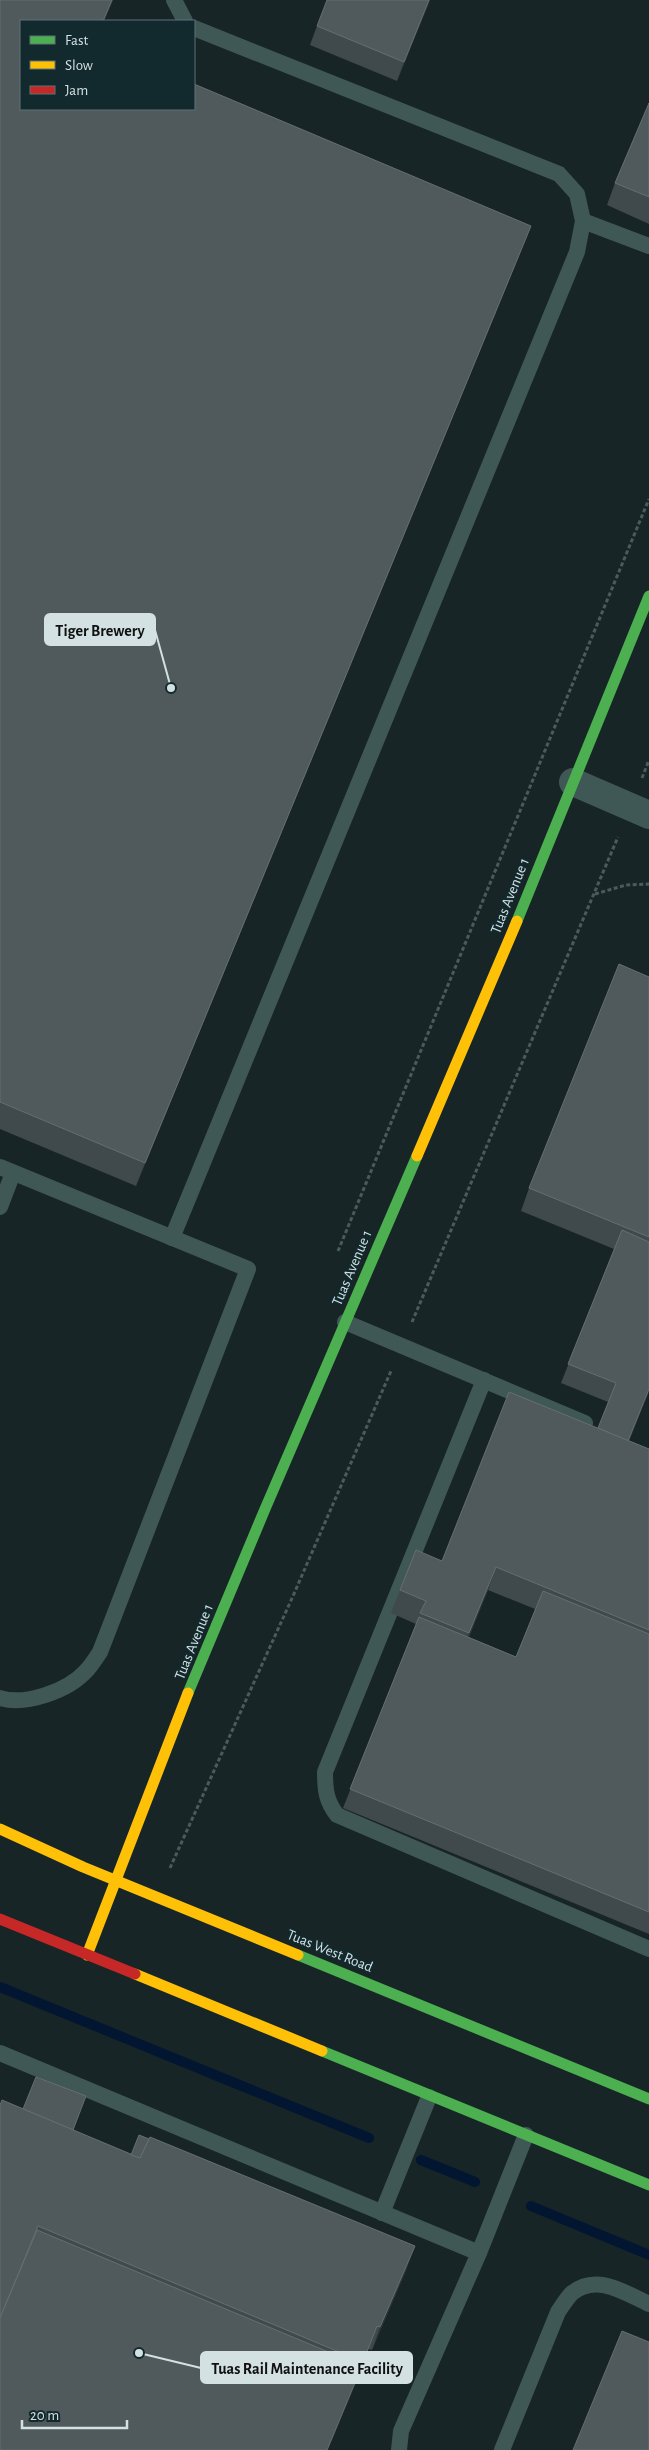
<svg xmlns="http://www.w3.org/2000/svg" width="649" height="2450" font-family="'Alegreya Sans',sans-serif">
<rect width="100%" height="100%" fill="#182527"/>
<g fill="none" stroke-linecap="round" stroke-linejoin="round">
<g stroke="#021631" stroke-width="10">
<polyline points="0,1987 369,2138"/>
<polyline points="421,2160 475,2182"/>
<polyline points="531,2206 649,2255"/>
</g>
<g stroke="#495c5b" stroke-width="3" stroke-dasharray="4 2.5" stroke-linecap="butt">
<polyline points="642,778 649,760"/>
<polyline points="595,894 626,885 649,884"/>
<polyline points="338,1251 649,499"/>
<polyline points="412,1322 618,837"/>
<polyline points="170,1868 293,1596 391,1371"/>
</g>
<g stroke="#3f5856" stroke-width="16">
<polyline points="174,0 185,21"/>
<polyline points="583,221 649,246"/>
<path d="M0 1167 248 1269 100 1652C96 1658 91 1666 86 1671 68 1691 25 1706 0 1698"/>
<polyline points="0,1207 13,1173"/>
<polyline points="172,1238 577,252 583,221 577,194 559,174 194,28"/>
<polyline points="345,1322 585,1423"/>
<path d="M484 1380 325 1772C325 1789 326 1801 337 1815L649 1949"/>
<polyline points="0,2053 479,2253"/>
<polyline points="382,2213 429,2097"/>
<polyline points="399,2450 401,2431 479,2253 526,2135"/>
<path d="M502 2450 558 2312C562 2306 567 2298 572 2293 597 2273 625 2293 649 2304"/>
</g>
<polyline stroke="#3f5856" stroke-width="28" points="573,782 649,815"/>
<g stroke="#4caf50" stroke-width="11">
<polyline points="517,921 649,596"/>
<polyline points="188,1693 265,1509 417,1156"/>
<polyline points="298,1955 649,2099"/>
<polyline points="322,2051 649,2185"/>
</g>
<g stroke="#ffc107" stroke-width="11">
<polyline points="417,1156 517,921"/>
<polyline points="0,1829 83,1867 298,1955"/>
<polyline points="87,1955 188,1693"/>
<polyline points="135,1974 322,2051"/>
</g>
<polyline stroke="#c62828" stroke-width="11" points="0,1919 135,1974"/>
</g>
<g fill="#40494c" fill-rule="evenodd">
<polygon points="0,0 113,0 104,21 21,21 522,248 136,1186 0,1129"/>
<polygon points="430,0 397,81 310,45 317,26"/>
<polygon points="649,103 649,224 607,205 615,183"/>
<path d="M649 977V1391L629 1441 649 1449V1934L343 1808 416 1624 391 1613 400 1590 442 1561 598 1428 608 1402 561 1383 614 1249 521 1211 529 1188ZM488 1590 535 1609 516 1657 469 1637Z"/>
<polygon points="0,2105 73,2130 407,2268 372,2350 368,2349 355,2385 0,2450"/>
</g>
<g fill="#293437">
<polygon points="112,0 113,0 104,21 103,21"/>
<polygon points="429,0 430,0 397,81 404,62"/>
<polygon points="531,226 522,248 136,1186 145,1163"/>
<polygon points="649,1389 649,1391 620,1464 627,1444"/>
<polygon points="496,1567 488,1590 461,1656 469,1633"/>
<polygon points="415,2246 407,2268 372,2350 380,2327"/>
<polygon points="377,2326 355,2385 328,2450 327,2450 362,2366"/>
</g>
<g fill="#505a5d" stroke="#646f72">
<polygon points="0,0 112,0 103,21 21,21 21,109 194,109 194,84 531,226 145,1163 0,1102"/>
<polygon points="327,0 429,0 404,62 317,26"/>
<polygon points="649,103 649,197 615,183"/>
<polygon points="619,964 649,977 649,1237 529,1188"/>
<polygon points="622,1230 649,1242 649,1389 628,1441 598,1428 616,1383 568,1364"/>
<polygon points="509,1392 649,1449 649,1630 496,1567 469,1633 420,1613 426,1601 400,1590 416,1550 442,1561"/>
<polygon points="543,1591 649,1634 649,1912 350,1789 419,1617 516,1657"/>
<polygon points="36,2077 86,2096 73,2130 23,2109"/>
<polygon points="2,2100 140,2158 150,2137 415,2246 380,2327 377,2326 363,2362 38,2226 0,2318 0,2105"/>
<polygon points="139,2135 149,2139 140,2158 131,2155"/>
<polygon points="37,2230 362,2366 327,2450 0,2450 0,2318"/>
<polygon points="622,2331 649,2342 649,2450 573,2450"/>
</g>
<g text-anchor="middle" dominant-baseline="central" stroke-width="4" stroke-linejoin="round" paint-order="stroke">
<g font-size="15" fill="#d3e1e3" stroke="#12292d">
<text transform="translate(510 896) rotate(-68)">Tuas Avenue 1</text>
<text transform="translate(352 1268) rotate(-67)">Tuas Avenue 1</text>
<text transform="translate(194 1642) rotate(-68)">Tuas Avenue 1</text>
<text transform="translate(330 1951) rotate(22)">Tuas West Road</text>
</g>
</g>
<path fill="none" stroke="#d3e1e3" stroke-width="2" d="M171 688L155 630M139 2353L201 2368"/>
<g fill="#d3e1e3" stroke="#12292d" stroke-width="2">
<circle cx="171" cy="688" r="5"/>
<circle cx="139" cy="2353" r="5"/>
</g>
<g fill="#d3e1e3" stroke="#d3e1e3" stroke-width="2">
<rect x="45" y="614" width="110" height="31" rx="5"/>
<rect x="201" y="2352" width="211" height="31" rx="5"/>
</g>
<g font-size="16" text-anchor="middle" font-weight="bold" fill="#111">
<text x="100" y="636">Tiger Brewery</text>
<text x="307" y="2374">Tuas Rail Maintenance Facility</text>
</g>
<rect x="20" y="20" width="175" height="90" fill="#12292d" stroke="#5f7376"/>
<rect x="30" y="36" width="25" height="8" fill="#4caf50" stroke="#5f7376"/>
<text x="65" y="45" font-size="15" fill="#d3e1e3">Fast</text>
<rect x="30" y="61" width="25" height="8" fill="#ffc107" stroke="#5f7376"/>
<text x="65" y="70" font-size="15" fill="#d3e1e3">Slow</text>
<rect x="30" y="86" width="25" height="8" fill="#c62828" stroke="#5f7376"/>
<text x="65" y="95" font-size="15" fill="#d3e1e3">Jam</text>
<path d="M22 2420v8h105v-8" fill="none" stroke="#d3e1e3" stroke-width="2.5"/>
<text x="30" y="2420" font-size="15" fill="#d3e1e3" stroke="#12292d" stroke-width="4" paint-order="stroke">20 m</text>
</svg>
